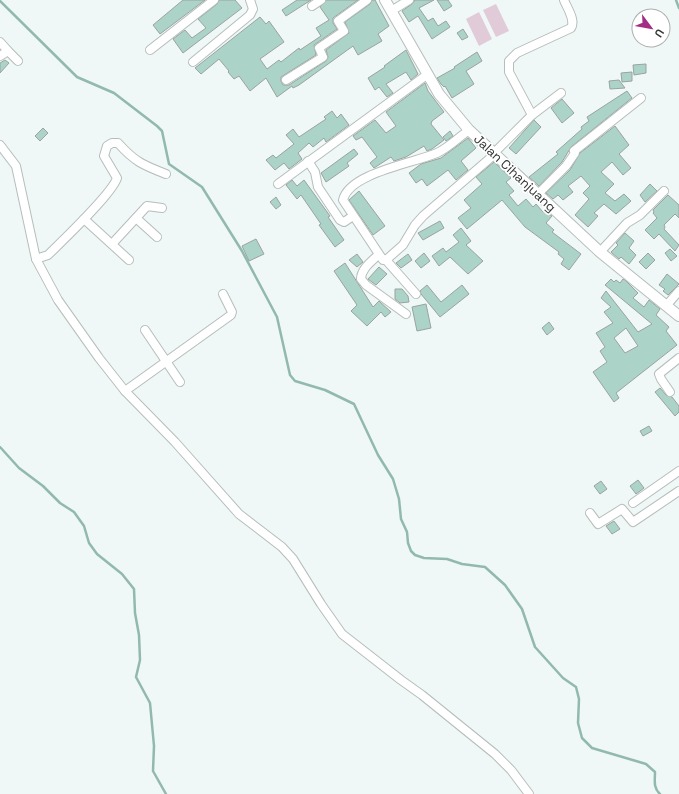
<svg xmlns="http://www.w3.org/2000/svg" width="679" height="794" font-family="'Space Grotesk',sans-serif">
<rect width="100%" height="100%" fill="#eff8f6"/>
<g fill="#e1cbd8">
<polygon points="496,4 509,31 496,37 483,10"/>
<polygon points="479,12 492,39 479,46 466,19"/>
</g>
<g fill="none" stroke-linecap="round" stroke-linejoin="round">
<g stroke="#92b9ad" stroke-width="2.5">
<polyline points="676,0 679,8"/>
<path d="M0 1 77 77 114 93 157 126 162 131 169 164 202 187 242 251 277 317 290 375 295 381 325 390 354 404 378 455 393 479 399 499 401 519 407 532 408 543 411 551 415 555 424 558 447 559 462 564 485 567 505 585 522 609 535 647 563 678 576 687 579 699 578 723 582 738 592 748 646 764 655 772C655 780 653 788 660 794"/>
<polyline points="0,447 19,468 43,486 60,503 74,512 84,526 89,543 97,554 122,574 134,589 135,613 139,635 140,660 136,677 150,703 154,746 153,771 166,794"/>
</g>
</g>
<g fill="#acd3c7" stroke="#9aa3a0" fill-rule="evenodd">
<polygon points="183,0 205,0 160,34 153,25"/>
<polygon points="219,0 235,0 242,8 183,53 173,39 185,30 192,38 206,28 198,19 217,4"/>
<polygon points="297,0 311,0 286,16 282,10"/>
<polygon points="326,0 358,0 333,18 333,23 337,29 314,45 316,55 281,77 281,81 283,85 289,85 326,61 328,57 326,50 349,33 345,22 370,4 372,0 375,0 389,26 378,34 382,41 358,55 353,46 299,85 293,88 292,86 277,97 266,78 250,91 239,76 234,79 228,72 229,71 219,59 201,74 195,68 260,17 266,24 269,21 284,42 260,59 267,69 279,60 281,62 299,48 300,50 321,36 316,28 329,20 320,7"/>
<polygon points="415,0 434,0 419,8 428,21 433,18 438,26 446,21 450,27 432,39 418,16 409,22 402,11 412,4"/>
<polygon points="437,0 448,0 452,6 444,11"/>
<polygon points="463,29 468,37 462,40 457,33"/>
<polygon points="406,50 418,74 411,80 406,72 386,84 393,93 387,97 379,87 375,90 368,78 385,67 384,66"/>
<polygon points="477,52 482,61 466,71 474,84 452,98 445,86 444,87 441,84 437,78 455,68 454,67"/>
<polygon points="5,60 9,63 0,73 0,63"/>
<polygon points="646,64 646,73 634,75 633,65"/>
<polygon points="632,72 632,81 622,82 621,73"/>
<polygon points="619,80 625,88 610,89 609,81"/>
<polygon points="425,83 428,91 444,112 432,121 431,124 444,140 432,149 427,151 424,146 406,157 394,161 391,157 374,168 370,163 377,157 362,137 356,140 353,136 375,120 386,133 396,126 386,112"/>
<polygon points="627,91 632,98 571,147 562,162 539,186 529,177 558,154 556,152 582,129 581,127 589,121 587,117"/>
<polygon points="562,99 574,113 562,123 551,108"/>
<polygon points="332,111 337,118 341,114 349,125 326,142 324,138 313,147 309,143 298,153 302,159 289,169 284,163 275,170 266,160 273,155 276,158 294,144 286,135 293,129 299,137 326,119 324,117"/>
<polygon points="534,120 541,127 516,154 509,148"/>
<polygon points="615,126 629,145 619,154 631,168 623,175 612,162 601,172 614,184 605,193 615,201 624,194 631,201 616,214 604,204 594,213 598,216 588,227 575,215 589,199 583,193 590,186 581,176 568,186 573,192 563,200 558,195 553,199 546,193 570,170 580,153"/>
<polygon points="43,128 48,133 40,141 35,136"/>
<polygon points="450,131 453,136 446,141 443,137"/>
<polygon points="468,138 476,148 461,161 468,170 456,180 448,170 427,186 422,179 416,183 409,173 421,164 441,158"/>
<polygon points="354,149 358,154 347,163 349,166 326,182 321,173"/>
<polygon points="494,162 511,178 506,182 514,191 509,195 518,206 526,199 533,207 536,204 543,212 544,211 552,216 546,223 554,230 552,232 581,254 569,270 561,264 564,259 558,254 559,252 525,227 502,200 467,229 458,218 471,208 464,200 482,184 476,177"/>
<polygon points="292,180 297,186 304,180 330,216 328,217 344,240 335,247 319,225 321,224 301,195 297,199 286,185"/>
<polygon points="650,184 657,191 645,202 640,195"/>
<polygon points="359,191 385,226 373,235 349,200"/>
<polygon points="668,195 679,205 679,218 675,214 664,225 665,227 664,229 679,245 675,251 659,234 654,239 645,230 657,218 653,213 654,212 653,210"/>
<polygon points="276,197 281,205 276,209 270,202"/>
<polygon points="440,221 444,228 423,240 418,233"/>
<polygon points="461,228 471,241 466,245 483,261 468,274 450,257 439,266 432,256 443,248 446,252 459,242 453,235"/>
<polygon points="625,233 634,241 629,248 636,255 629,264 621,257 619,259 611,252 618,245 616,243"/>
<polygon points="256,239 264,254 249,261 242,246"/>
<polygon points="670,249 677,256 671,261 665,253"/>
<polygon points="424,253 430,261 421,268 415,261"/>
<polygon points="648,253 655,260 646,269 639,262"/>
<polygon points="357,254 363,262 357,267 349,260"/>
<polygon points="408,254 412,260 401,268 396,263"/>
<polygon points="345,263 373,307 379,301 391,312 385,317 381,312 367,326 351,311 357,305 334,271"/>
<polygon points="379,267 387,274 376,285 368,279"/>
<polygon points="667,274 679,284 668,295 663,291 665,289 659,285"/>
<path d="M611 279 614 282 616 280 620 283 623 279 625 280 638 293 633 298 644 307 649 300 660 309 656 315 669 327 666 331 677 345 616 393 619 398 614 402 593 372 607 362 600 351 605 347 596 333 613 323 604 312 611 307 601 298 606 291 638 332 652 324 605 285ZM626 328 638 346 625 353 614 338Z"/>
<polygon points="427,285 441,302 462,285 469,294 440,317 421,294 420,291"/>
<polygon points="395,289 402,289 408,296 409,302 400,303 395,299"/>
<polygon points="426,304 431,328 417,331 412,307"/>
<polygon points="549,322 554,329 547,335 542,328"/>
<polygon points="660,388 666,395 672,397 679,406 679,412 675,416 655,392"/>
<polygon points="649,426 652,431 643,436 640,431"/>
<polygon points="638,480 644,488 636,494 630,486"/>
<polygon points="601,481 607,489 600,494 594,486"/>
<polygon points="614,521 620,529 612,534 606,526"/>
</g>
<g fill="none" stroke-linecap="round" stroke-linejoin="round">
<g stroke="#b6bebc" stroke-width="10">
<g id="minor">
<polyline points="312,6 321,0"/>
<polyline points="391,11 409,0"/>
<polyline points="0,42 8,51 0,56"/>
<polyline points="150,50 214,0"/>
<polyline points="8,51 18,61"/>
<polyline points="193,62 250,15 253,9 250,0"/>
<polyline points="286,80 323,57 319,48 344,31 338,21 367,0"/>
<path d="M532 115 509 72V61L517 53 571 28C576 20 567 8 564 0"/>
<path d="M469 130C459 137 448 148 437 153 414 163 349 173 343 200L383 260H386L403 245 415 225 423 216 495 154"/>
<polyline points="0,145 16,166 36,259 58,300 99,358 125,391 175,442 239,514 282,547 293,559 321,604 342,634 401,680 422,695 495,754 511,770 529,794"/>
<polyline points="494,153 532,115 561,93"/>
<polyline points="308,161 315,172 318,187 340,220 344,222 353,216"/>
<polyline points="278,184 428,74"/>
<polyline points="537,195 566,166 575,153 574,151 641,98"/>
<polyline points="136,218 157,237"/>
<polyline points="84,219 129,260"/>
<polyline points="112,244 147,206 162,208"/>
<polyline points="600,252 627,223 640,215 664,191"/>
<path d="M378 255C371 262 361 269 361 279L366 285 406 314"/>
<path d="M36 259 48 255C62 241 112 194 117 178L104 156 107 146 112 143H118C135 162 143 165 166 174"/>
<polyline points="386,260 416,294"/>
<polyline points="666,306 679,291"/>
<polyline points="145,330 180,382"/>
<polyline points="125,391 231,315 232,312 223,294"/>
<polyline points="670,392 661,379 659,374 679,358"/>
<polyline points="633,503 679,471"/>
<polyline points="590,513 598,524 622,509 633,522 679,491"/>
</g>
</g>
<g stroke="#b6bebc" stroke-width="12">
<polyline id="major" points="385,0 439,94 469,130 600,252 679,316"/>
</g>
<use href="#minor" stroke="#fff" stroke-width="8"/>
<use href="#major" stroke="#fff" stroke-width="10"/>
</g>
<g text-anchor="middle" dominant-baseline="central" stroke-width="3.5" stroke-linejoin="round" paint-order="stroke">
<g font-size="13" fill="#323635" stroke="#fff">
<text transform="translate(515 173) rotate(43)">Jalan Cihanjuang</text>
</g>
</g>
<g transform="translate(651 28) rotate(122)"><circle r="19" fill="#ffffff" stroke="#adafae"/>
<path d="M0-3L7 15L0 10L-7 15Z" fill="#a42d84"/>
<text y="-6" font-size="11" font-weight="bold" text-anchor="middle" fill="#323635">U</text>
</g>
</svg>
